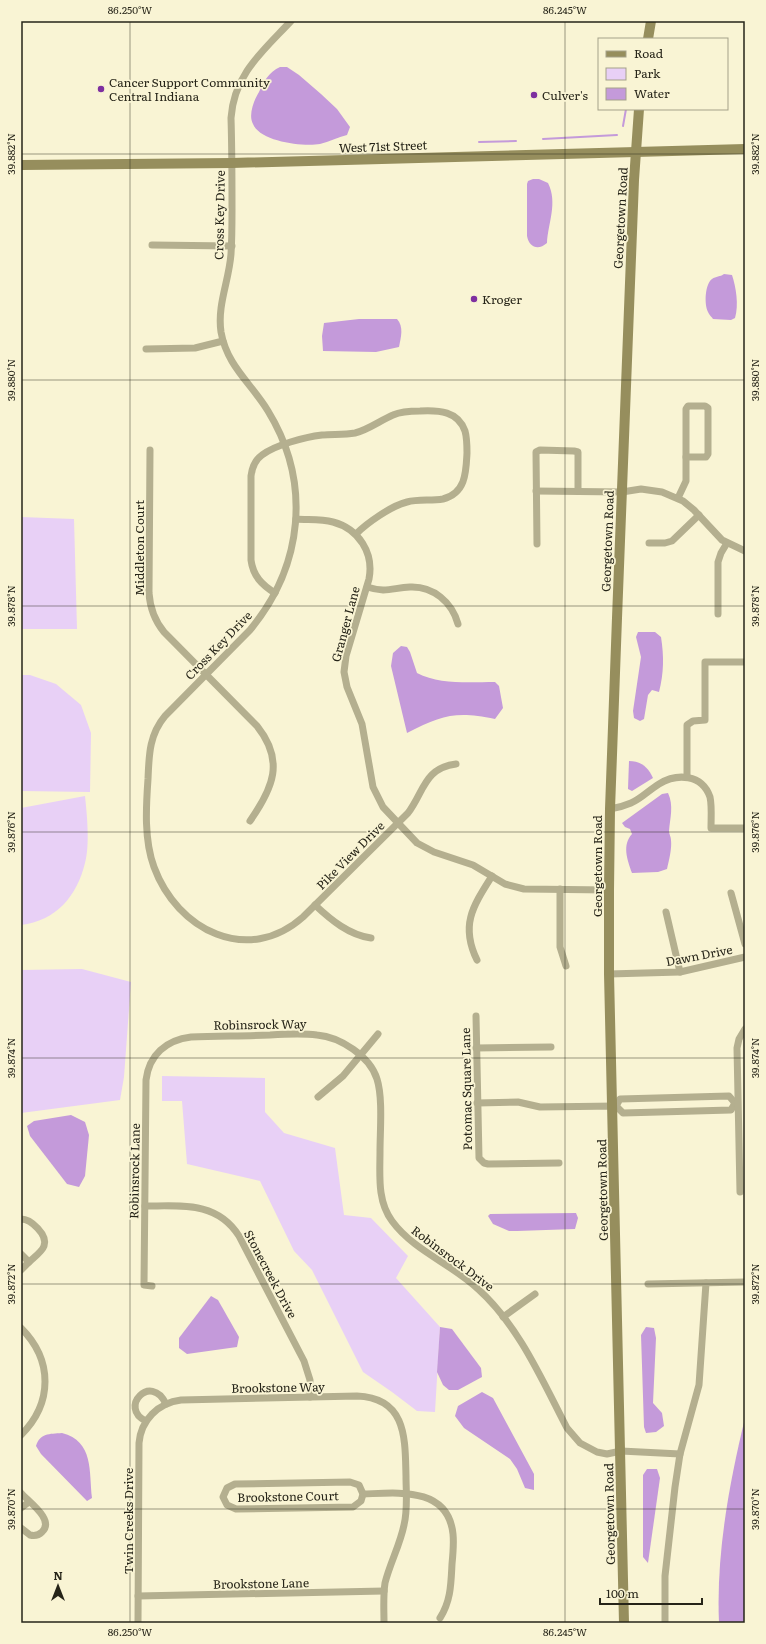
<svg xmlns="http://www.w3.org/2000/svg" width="766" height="1644" font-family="Literata,serif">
<rect width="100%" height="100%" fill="#f9f4d4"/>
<g fill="#e8d0f6">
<polygon points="21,517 74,519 77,629 21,629"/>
<polygon points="21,675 30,675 56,684 81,705 91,733 90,792 21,791"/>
<path d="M85 796C87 815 90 845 85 863 77 896 56 921 21 925V808Z"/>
<polygon points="82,969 131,982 124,1077 120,1100 21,1113 21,970"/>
<polygon points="162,1076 265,1078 265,1112 284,1133 335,1148 344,1215 371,1218 408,1256 396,1278 440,1327 435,1412 417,1411 392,1392 363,1372 312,1270 294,1251 260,1181 187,1164 182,1101 162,1101"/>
</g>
<g fill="#c49ada">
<path d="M280 67H287L299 75 321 94 337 109 350 127 347 135C338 137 329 142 320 144 304 147 260 142 253 124 248 115 254 100 259 92 264 81 269 72 280 67Z"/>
<path d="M533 179H539L548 183C558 203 548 223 547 243 538 251 529 247 527 236V184L528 181Z"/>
<path d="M724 274 732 275C736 287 739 305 735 318L731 320 713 319C712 317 709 315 708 312 704 304 705 284 712 279 716 276 720 277 724 274Z"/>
<path d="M359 319H397C404 327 401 337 399 347L376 352 323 351 322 336 324 323Z"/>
<path d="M638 632H655L661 637C664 656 664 673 659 692L652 690 648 695 644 719 640 721 634 718 633 711 641 657 636 637Z"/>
<path d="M401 646 407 647 410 652 417 673C440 685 470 682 495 682L499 686 503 708 495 719C456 711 442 715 407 733L391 666 393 653Z"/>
<path d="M629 761C641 761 648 767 653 778L632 791 628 789Z"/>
<path d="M668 793C674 806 670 818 669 831 669 834 671 837 671 840 672 849 669 860 667 869L658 872 632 873C627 859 622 845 632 834L630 829 625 827 622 823 662 794Z"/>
<polygon points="71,1115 85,1122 89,1135 85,1176 79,1187 67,1184 30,1136 27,1126 34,1121"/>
<polygon points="576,1213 578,1218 575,1229 517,1231 509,1231 493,1224 488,1216 490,1214"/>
<polygon points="211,1296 218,1300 239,1337 237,1347 187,1354 179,1348 179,1338"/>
<polygon points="440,1327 452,1329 481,1368 482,1377 458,1390 449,1390 443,1385 437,1372"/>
<polygon points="646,1327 654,1328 656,1338 653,1403 662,1413 664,1426 656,1432 646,1433 644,1427 641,1335"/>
<polygon points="482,1392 493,1398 534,1474 534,1490 525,1488 517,1469 510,1459 464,1428 455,1416 458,1406"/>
<path d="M745 1418V1623H719C716 1555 729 1484 745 1418Z"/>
<path d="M62 1433C94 1441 89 1472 92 1498L87 1501 41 1454 36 1446C40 1433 49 1434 62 1433Z"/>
<polygon points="647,1469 657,1469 660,1478 648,1563 643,1557 643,1475"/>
</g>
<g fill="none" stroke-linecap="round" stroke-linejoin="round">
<g stroke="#c49ada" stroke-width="2">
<polyline points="623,126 626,109"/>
<polyline points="543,139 617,135"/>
<polyline points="479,142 516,141"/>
</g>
<g stroke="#b4af8f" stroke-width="7">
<path d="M291 21C263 51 234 74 231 118 232 149 232 179 232 209 232 224 232 239 231 254 229 281 217 305 221 332 227 366 251 383 268 411 312 483 303 566 250 630L165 716C149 735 149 756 148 779 146 807 144 840 154 867 177 930 248 966 303 917L408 813C424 792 424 768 456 764"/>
<polyline points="152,245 232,246"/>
<polyline points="146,349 195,348 223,341"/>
<polygon points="688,406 705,406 708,408 708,454 706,457 686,457 686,409"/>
<path d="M150 450 149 593C150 608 155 621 164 632L257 726C285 761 273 788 250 821"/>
<polyline points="536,491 622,492 641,489 662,492 683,501 694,510 722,540 745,551"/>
<polyline points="678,498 686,481 686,457"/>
<path d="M296 519C308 520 321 519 333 522 359 529 374 553 369 579L346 656 344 672 347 687 362 724 373 787 383 807 417 843 434 852 473 865 505 884 524 889 609 890"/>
<polyline points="649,543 665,543 672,541 699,515"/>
<polyline points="537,544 536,452 540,450 574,451 578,452 578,491"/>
<path d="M367 587C386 593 392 588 410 587 433 586 452 602 458 624"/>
<path d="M275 593C262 585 253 576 251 560V476C252 468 255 460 262 455 275 445 305 437 322 435 333 434 344 435 355 433 368 430 381 420 393 415 402 411 411 411 420 411 439 410 458 411 465 431 467 438 467 446 467 453 466 472 466 493 443 499 431 501 418 499 407 502 391 506 367 523 356 534"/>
<polyline points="718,614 718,562 721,553 727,543"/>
<polyline points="687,777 687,725 693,721 705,720 705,662 745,662"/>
<path d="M610 809C617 808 624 806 631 803 641 799 649 790 659 784 677 773 702 774 710 797 712 806 711 818 711 828H745"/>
<polyline points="560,889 560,947 566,966"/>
<polyline points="731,893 745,944"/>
<path d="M315 905C331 920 349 935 371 938"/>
<polyline points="666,912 680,972"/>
<path d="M477 960C460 925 473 906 492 876"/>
<polyline points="609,974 680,972 745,957"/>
<polyline points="476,1016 479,1158 484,1163 488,1164 559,1163"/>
<polyline points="476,1048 551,1047"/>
<polyline points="318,1097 343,1076 378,1034"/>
<polyline points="477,1103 518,1102 540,1107 616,1106 623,1113 731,1110 735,1103"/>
<polyline points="616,1106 620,1099 729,1096 735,1103"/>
<polyline points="740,1192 737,1048 739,1039 745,1029"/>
<path d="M145 1206C181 1206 217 1201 239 1236L304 1361 310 1380V1397"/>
<path d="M21 1219C31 1219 48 1235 44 1246 42 1252 33 1258 29 1262L21 1254"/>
<polyline points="21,1270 29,1262"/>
<polyline points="648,1284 745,1282"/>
<path d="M152 1286 144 1285 146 1080C149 1055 166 1040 191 1037 217 1036 243 1036 270 1035 285 1034 301 1033 317 1035 340 1037 370 1056 377 1079 383 1098 380 1131 380 1151 380 1175 377 1201 392 1221 414 1251 452 1264 478 1289 519 1326 542 1380 567 1428L580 1443 597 1452 607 1454 621 1451 680 1454"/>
<polyline points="503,1317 535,1294"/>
<path d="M21 1328C53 1360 53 1403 21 1435"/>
<path d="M146 1421C118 1408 151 1372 166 1404"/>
<polygon points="350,1482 359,1485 363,1494 361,1501 353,1507 236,1509 227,1505 223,1497 227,1488 235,1484"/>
<path d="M21 1493C29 1502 55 1520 42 1532 38 1536 34 1536 30 1535L21 1528"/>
<path d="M363 1494C397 1493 448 1486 453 1534 454 1544 453 1554 452 1564 451 1583 451 1601 440 1618"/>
<polyline points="21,1508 29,1502"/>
<polyline points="138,1596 384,1591"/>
<path d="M138 1623 139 1443C141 1420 158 1403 181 1400L357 1396C407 1398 405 1439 406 1476 406 1492 408 1509 404 1525 400 1545 390 1563 385 1583 383 1596 384 1610 384 1623"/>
<polyline points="665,1623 665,1576 675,1487 680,1454 699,1385 706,1283"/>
</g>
<g stroke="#968e5d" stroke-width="10">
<polyline points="648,39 651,21"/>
<polyline points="21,165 232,163 745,149"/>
<polyline points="624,1623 609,974 609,890 610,809 617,618 634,180 639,109"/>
</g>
</g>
<path fill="none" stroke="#262418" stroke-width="1" stroke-opacity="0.45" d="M130 21V1623M565 21V1623M21 154H745M21 380H745M21 606H745M21 832H745M21 1058H745M21 1284H745M21 1509H745"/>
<g fill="#7e2fa0" stroke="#f9f4d4" stroke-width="1.5">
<circle cx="101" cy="89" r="4"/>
<circle cx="534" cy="95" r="4"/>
<circle cx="474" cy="299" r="4"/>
</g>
<g text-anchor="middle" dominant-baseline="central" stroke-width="3.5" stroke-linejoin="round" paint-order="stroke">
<g font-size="12" fill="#262418" stroke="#f9f4d4" text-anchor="start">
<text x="109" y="82">Cancer Support Community<tspan x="109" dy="14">Central Indiana</tspan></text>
<text x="542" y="95">Culver's</text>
<text x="482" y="299">Kroger</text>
</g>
<g font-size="12" fill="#262418" stroke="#f9f4d4">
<text transform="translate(383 146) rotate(-2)">West 71st Street</text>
<text transform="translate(219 215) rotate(-89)">Cross Key Drive</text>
<text transform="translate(620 218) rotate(-87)">Georgetown Road</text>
<text transform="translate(607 541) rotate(-88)">Georgetown Road</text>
<text transform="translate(139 548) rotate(-90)">Middleton Court</text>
<text transform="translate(345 624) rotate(-75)">Granger Lane</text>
<text transform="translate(218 645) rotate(-46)">Cross Key Drive</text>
<text transform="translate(350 855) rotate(-45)">Pike View Drive</text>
<text transform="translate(597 866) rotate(-90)">Georgetown Road</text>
<text transform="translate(699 955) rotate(-11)">Dawn Drive</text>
<text transform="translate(260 1024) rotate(-1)">Robinsrock Way</text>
<text transform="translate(466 1089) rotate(-91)">Potomac Square Lane</text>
<text transform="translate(134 1171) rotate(-89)">Robinsrock Lane</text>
<text transform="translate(602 1190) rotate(-91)">Georgetown Road</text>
<text transform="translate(453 1258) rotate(37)">Robinsrock Drive</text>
<text transform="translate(271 1274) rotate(62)">Stonecreek Drive</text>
<text transform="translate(278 1387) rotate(-1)">Brookstone Way</text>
<text transform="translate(288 1496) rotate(-1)">Brookstone Court</text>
<text transform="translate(609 1514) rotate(-91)">Georgetown Road</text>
<text transform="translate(128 1521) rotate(-90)">Twin Creeks Drive</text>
<text transform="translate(261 1583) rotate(-1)">Brookstone Lane</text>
</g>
</g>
<rect width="766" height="1644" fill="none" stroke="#f9f4d4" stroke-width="44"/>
<rect x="598" y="38" width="130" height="72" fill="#f9f4d4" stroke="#a5a189"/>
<rect x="606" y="51" width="20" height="6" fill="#968e5d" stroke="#a5a189"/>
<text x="634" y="58" font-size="12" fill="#262418">Road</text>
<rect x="606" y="68" width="20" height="12" fill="#e8d0f6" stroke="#a5a189"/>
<text x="634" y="78" font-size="12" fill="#262418">Park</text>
<rect x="606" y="88" width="20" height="12" fill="#c49ada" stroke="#a5a189"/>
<text x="634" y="98" font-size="12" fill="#262418">Water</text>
<g transform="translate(58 1586)" stroke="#f9f4d4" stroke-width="3" paint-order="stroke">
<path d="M0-3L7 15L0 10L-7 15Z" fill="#262418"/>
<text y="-6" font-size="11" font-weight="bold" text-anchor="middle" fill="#262418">N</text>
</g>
<path d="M600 1598v6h102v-6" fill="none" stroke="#262418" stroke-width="2"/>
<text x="606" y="1598" font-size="12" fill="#262418" stroke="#f9f4d4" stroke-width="3" paint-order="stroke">100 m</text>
<rect x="22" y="22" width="722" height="1600" fill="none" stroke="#262418" stroke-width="1.5"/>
<g font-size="10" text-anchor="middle" fill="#262418">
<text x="130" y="14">86.250°W</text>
<text x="565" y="14">86.245°W</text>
<text transform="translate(11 154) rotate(-90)" y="4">39.882°N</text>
<text transform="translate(755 154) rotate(-90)" y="4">39.882°N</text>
<text transform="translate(11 380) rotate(-90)" y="4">39.880°N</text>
<text transform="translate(755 380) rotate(-90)" y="4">39.880°N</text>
<text transform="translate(11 606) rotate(-90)" y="4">39.878°N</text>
<text transform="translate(755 606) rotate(-90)" y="4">39.878°N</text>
<text transform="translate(11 832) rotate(-90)" y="4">39.876°N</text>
<text transform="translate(755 832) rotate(-90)" y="4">39.876°N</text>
<text transform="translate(11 1058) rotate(-90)" y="4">39.874°N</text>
<text transform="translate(755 1058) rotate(-90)" y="4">39.874°N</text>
<text transform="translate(11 1284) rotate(-90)" y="4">39.872°N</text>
<text transform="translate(755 1284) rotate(-90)" y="4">39.872°N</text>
<text transform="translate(11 1509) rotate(-90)" y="4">39.870°N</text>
<text transform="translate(755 1509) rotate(-90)" y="4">39.870°N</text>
<text x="130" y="1636">86.250°W</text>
<text x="565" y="1636">86.245°W</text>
</g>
</svg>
